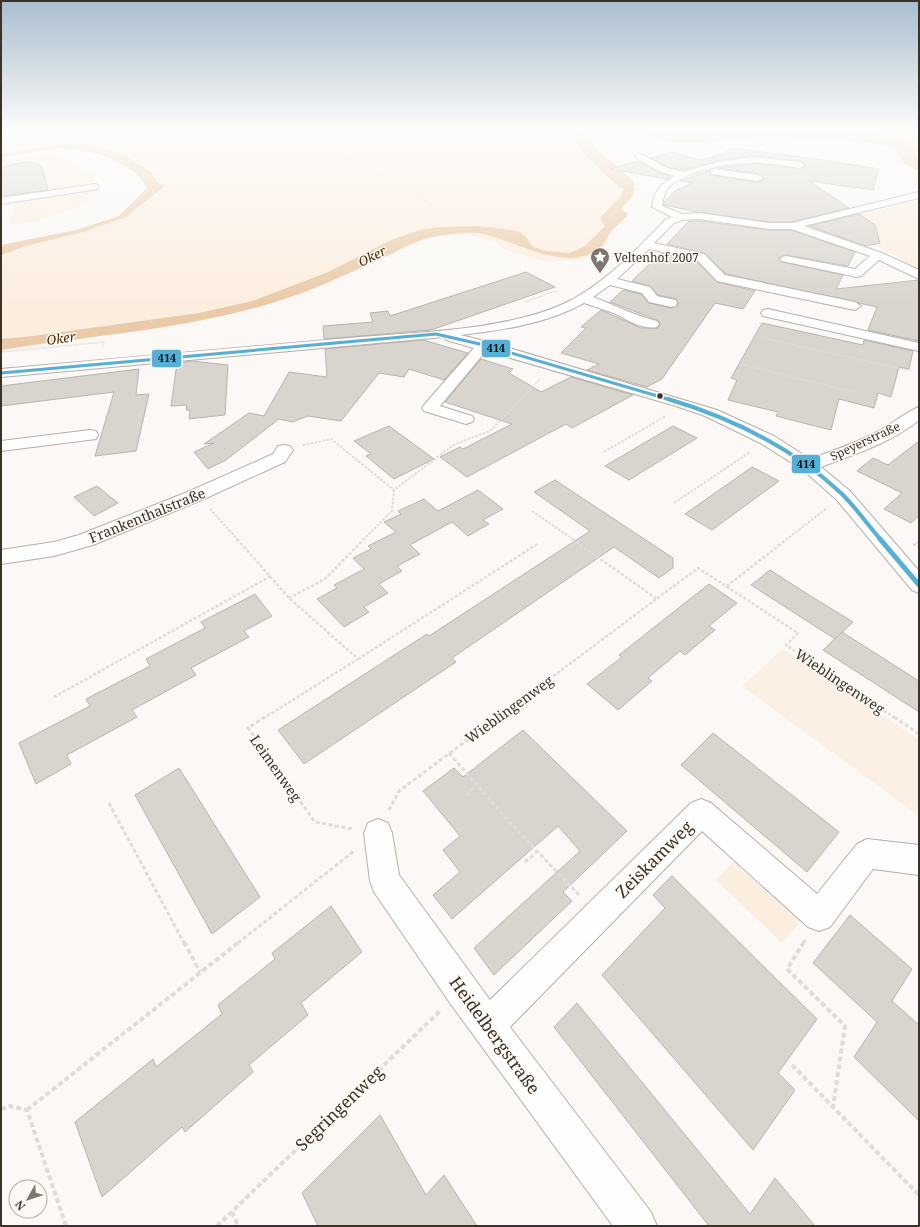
<svg xmlns="http://www.w3.org/2000/svg" width="920" height="1227" font-family="'Noto Serif',serif">
<rect width="100%" height="100%" fill="#fbf8f5"/>
<polygon fill="#fcf0e5" points="783,649 919,740 919,816 742,686"/>
<g fill="#fceedf">
<polygon points="1,131 584,131 596,150 636,188 634,198 623,207 604,248 581,260 548,262 508,251 492,241 465,234 423,236 331,280 254,308 201,319 1,351 1,247 76,231 120,216 150,189 140,172 117,159 86,149 58,147 1,157"/>
<polygon points="639,131 919,131 919,167 895,156 896,146 888,142 832,135 756,133 701,139 668,138"/>
<polygon points="53,153 96,175 86,204 37,221 10,225 15,201 1,202 1,161"/>
<polygon points="919,200 919,271 887,251 826,224"/>
<polygon points="733,862 800,922 782,943 716,880"/>
</g>
<g fill="#eacaa8">
<path d="M579 135 634 188C634 197 627 202 621 209L628 214C623 222 615 226 610 233 606 238 605 244 601 247 567 275 517 241 483 234 470 231 456 234 443 235 418 238 397 252 374 262 343 276 311 291 278 301 188 330 93 335 1 350V339L33 336 199 313 253 301 328 272 391 240 420 230 441 227 477 226 512 230 520 232 527 238 533 247 547 251 569 253 584 247 605 226 601 221V217L620 197 624 189 600 166Z"/>
<path d="M68 144 78 145 93 144 110 151 120 152 151 172 158 183 166 185 126 217 83 232 26 246 1 255V245L76 230 119 216 147 188C135 160 87 148 59 149 40 149 20 155 1 158V154Z"/>
</g>
<g fill="none" stroke-linecap="round" stroke-linejoin="round">
<g fill="#eacaa8" fill-rule="evenodd">
<polygon points="573,131 588,131 587,135 597,149 632,180 635,184 632,188 626,189 620,188 585,155 571,135"/>
<path d="M634 131C655 131 676 134 698 133 734 132 887 123 910 144 917 150 919 162 919 171L904 164 897 150 890 146 878 144 824 138 755 137 699 143H678L636 134Z"/>
</g>
</g>
<g fill="#d9d4cd" stroke="#b9b4ae">
<polygon points="732,148 823,160 879,169 873,190 809,181 849,208 792,222 769,222 697,212 664,205 664,202 675,191 692,183 680,181 707,171 710,170 711,175 758,182 764,179 759,174 718,168 757,164 800,169 806,165 800,161 751,156 718,161 683,170 668,167 651,158 672,152 700,160 723,154"/>
<polygon points="30,161 42,167 48,190 1,196 1,167"/>
<polygon points="638,161 660,173 671,176 667,179 610,169"/>
<polygon points="859,214 875,225 880,243 866,246 809,226"/>
<polygon points="689,221 699,221 769,230 791,230 855,252 848,266 786,255 779,258 782,262 843,275 836,289 919,280 919,341 868,330 877,307 726,274 704,253 667,244"/>
<polygon points="661,253 695,260 717,282 755,291 743,309 715,303 662,379 647,387 587,370 599,364 561,353 586,328 581,327 601,310 641,328 658,328 660,323 657,320 610,302 623,290 641,294 649,303 671,308 677,306 678,303 676,299 658,295 650,286 632,281"/>
<polygon points="526,272 555,287 431,330 324,339 323,326 373,322 370,313 388,311 390,316"/>
<polygon points="762,323 863,345 864,340 913,351 909,369 899,367 891,397 878,393 874,408 839,399 831,430 776,416 778,412 728,400 737,380 731,378"/>
<polygon points="423,340 468,353 444,380 409,369 404,377 379,373 341,421 308,416 292,422 279,419 226,460 208,469 194,452 214,443 204,444 249,413 264,416 289,372 327,377 325,349"/>
<polygon points="481,359 513,369 509,373 541,392 571,377 633,395 572,428 566,424 467,477 440,457 460,447 463,449 512,424 445,402"/>
<polygon points="192,361 228,365 225,415 189,419 190,410 186,410 187,405 171,406 177,363"/>
<polygon points="139,369 136,395 149,394 136,451 95,456 114,392 1,406 1,386"/>
<polygon points="389,426 434,459 394,479 366,456 371,454 354,441"/>
<polygon points="673,426 697,438 629,480 605,466"/>
<polygon points="919,441 919,516 911,523 884,509 902,493 857,471 873,458 888,465"/>
<polygon points="752,467 779,481 712,530 685,514"/>
<polygon points="555,480 673,558 673,568 659,578 614,547 452,658 456,662 304,764 278,730 427,634 429,636 590,531 534,492"/>
<polygon points="97,486 118,503 94,516 74,497"/>
<polygon points="478,490 503,509 483,520 489,524 468,536 452,522 410,545 420,554 397,566 402,571 379,584 388,593 364,607 369,612 344,627 317,599 337,588 334,585 364,569 353,558 371,549 368,546 396,532 384,522 401,514 398,511 424,499 438,511"/>
<polygon points="770,570 809,595 853,622 835,639 751,585"/>
<polygon points="709,584 737,603 709,626 715,630 685,655 680,651 648,678 652,681 618,710 587,684 622,657 619,655"/>
<polygon points="255,594 272,616 244,631 249,637 191,668 196,675 132,710 137,717 67,755 71,764 36,784 19,743 90,706 86,699 150,666 146,659 205,628 201,622"/>
<polygon points="842,632 919,681 919,712 823,650"/>
<polygon points="523,730 627,831 563,892 572,901 494,975 474,948 580,851 558,826 452,919 433,895 460,872 443,850 460,836 423,791 454,768 463,777"/>
<polygon points="713,733 839,832 807,872 681,765"/>
<polygon points="179,768 260,897 212,934 135,795"/>
<polygon points="672,876 817,1019 778,1073 795,1090 753,1150 602,975 665,908 653,895"/>
<polygon points="331,906 362,952 301,1003 308,1015 249,1065 253,1072 185,1132 182,1127 102,1197 75,1122 153,1059 156,1067 222,1014 218,1005 275,959 272,953"/>
<polygon points="850,915 912,969 892,1001 919,1025 919,1121 854,1057 877,1022 813,963"/>
<polygon points="577,1003 750,1214 775,1178 815,1226 709,1226 554,1027"/>
<polygon points="380,1115 426,1195 444,1175 477,1226 318,1226 302,1193"/>
</g>
<g fill="none" stroke-linecap="round" stroke-linejoin="round">
<g stroke="#b5afaa" stroke-width="2">
<g id="minor">
<path d="M639 153 667 168 683 172 718 162 751 157 800 162 804 165 800 168C784 166 768 162 751 163 728 163 684 171 668 188 664 193 663 200 662 206L682 214 699 213 769 223H792L919 192V198L804 226 882 253 919 270V279L879 260 861 276 857 277 782 261 780 259 782 257 786 256 855 269 870 256 791 229H769L699 219 682 220 674 223 654 243 704 254 725 275 855 302 861 306 855 310 717 281 696 259 649 249 617 279 650 287 657 296 676 300 677 303 676 306 671 307 649 302 642 293 610 285 593 297C615 305 635 316 657 321L659 324 657 327C643 330 629 321 618 315 607 310 595 307 584 303 546 324 503 330 460 335L489 342 717 410 774 436 810 459C833 451 856 443 877 432 889 426 909 410 919 407V420C891 443 855 454 821 467L850 491 919 571V593L912 590 836 499 803 470 762 444 740 433 705 416 676 406 486 351 440 406 472 416 474 419 472 422 466 424 424 411 422 408 424 405 474 348 446 340 444 337 1 377V369C117 358 233 348 349 338 414 332 501 331 561 305 602 287 635 251 666 219L672 217 652 207C654 191 661 183 675 176L661 172 636 158 635 156Z"/>
<polygon points="714,169 758,175 763,178 758,181 711,174 711,170"/>
<polygon points="95,184 98,185 98,189 1,204 1,198"/>
<polygon points="768,309 919,343 919,351 763,316 761,313 763,310"/>
<polygon points="90,430 96,431 98,435 96,439 1,451 1,441"/>
<polygon points="284,445 290,446 293,450 285,462 204,499 93,545 54,556 1,564 1,550 54,542 79,535 190,491 273,454 278,446"/>
<polygon points="701,799 711,803 817,894 857,844 867,839 919,845 919,875 873,869 830,927 819,931 808,927 702,831 510,1027 651,1212 657,1226 613,1226 450,1003 374,892 370,881 364,833 368,823 378,819 388,823 392,833 399,875 490,1000 691,803"/>
</g>
</g>
<polyline stroke="#dedddc" stroke-width="1" stroke-dasharray="1 1" stroke-linecap="butt" points="298,131 425,201"/>
<g stroke="#dedddc" stroke-width="1.5" stroke-dasharray="1.5 1" stroke-linecap="butt">
<polyline points="424,200 427,202"/>
<polyline points="525,302 558,290"/>
<polyline points="758,337 911,371"/>
<polyline points="1,352 104,342 102,347"/>
<polyline points="739,364 862,394"/>
<polyline points="520,400 540,379"/>
</g>
<g stroke="#dedddc" stroke-width="2" stroke-dasharray="2.5 1.5" stroke-linecap="butt">
<polyline points="303,445 331,439 394,490"/>
<polyline points="604,452 666,416"/>
<polyline points="674,503 750,452"/>
<polyline points="210,509 238,540"/>
<polyline points="532,511 574,540"/>
<polyline points="363,540 392,511 394,490 455,444 490,431 521,399"/>
<polyline points="786,540 827,508"/>
</g>
<g stroke="#dedddc" stroke-width="2.5" stroke-dasharray="3 2" stroke-linecap="butt">
<polyline points="237,539 289,598 358,659 264,718"/>
<polyline points="572,539 657,599"/>
<polyline points="913,544 919,547"/>
<polyline points="916,544 919,541"/>
<polyline points="727,586 787,539"/>
<polyline points="289,598 325,579 364,539"/>
<polyline points="358,659 539,543"/>
<polyline points="54,697 271,576"/>
<polyline points="497,718 698,568 798,633 786,645 895,718"/>
</g>
<g stroke="#dedddc" stroke-width="3" stroke-dasharray="4 2.5" stroke-linecap="butt">
<polyline points="265,717 248,728 315,822 353,829"/>
<polyline points="894,717 919,734"/>
<polyline points="449,753 513,826 580,896"/>
<polyline points="466,795 476,786"/>
<polyline points="109,803 184,943"/>
<polyline points="389,810 399,791 498,717"/>
<polyline points="525,862 536,853"/>
<polyline points="238,943 354,851"/>
<polyline points="803,943 806,939"/>
</g>
<g stroke="#dedddc" stroke-width="4" stroke-dasharray="5 3" stroke-linecap="butt">
<polyline points="184,942 200,972"/>
<polyline points="804,942 787,969 845,1026 833,1107"/>
<polyline points="792,1065 919,1195"/>
<polyline points="1,1109 10,1106 27,1110 66,1226"/>
<polyline points="27,1110 239,942"/>
<polyline points="232,1212 238,1226"/>
<polyline points="217,1226 440,1011"/>
</g>
<use href="#minor" fill="#fefefe" fill-rule="evenodd"/>
<g stroke="#fdf8f3" stroke-width="5">
<polyline id="bus-1-far2" points="1,373 436,334 484,345 671,400"/>
</g>
<g stroke="#fdf8f3" stroke-width="6">
<path id="bus-1-far1" d="M668 399C732 418 793 448 842 494 856 508 868 525 881 540"/>
</g>
<g stroke="#fdf8f3" stroke-width="8">
<polyline id="bus-1" points="880,539 919,585"/>
</g>
<use href="#bus-1-far2" stroke="#56afd4" stroke-width="3"/>
<use href="#bus-1-far1" stroke="#56afd4" stroke-width="4"/>
<use href="#bus-1" stroke="#56afd4" stroke-width="5"/>
</g>
<linearGradient id="sky" x2="0" y2="1"><stop stop-color="#a9bdce"/><stop offset="0.43" stop-color="#fdfcfa"/><stop offset="1" stop-color="#fdfcfa" stop-opacity="0"/></linearGradient>
<rect width="920" height="303" fill="url(#sky)"/>
<defs>
<g id="sight-pin" transform="scale(1)"><path d="M0 17L-7.5 6A9.5 9.5 0 1 1 7.5 6Z" fill="#7e7770" stroke="#fdf8f3"/><path d="M0-6L1.8-2.2L6-1.7L2.9 1.2L3.7 5.4L0 3.3L-3.7 5.4L-2.9 1.2L-6-1.7L-1.8-2.2Z" fill="#fff"/></g>
</defs>
<g fill-rule="evenodd">
<use href="#sight-pin" x="600" y="257"/>
</g>
<circle fill="#3b3228" stroke="#fdf8f3" stroke-width="1.5" cx="660" cy="396" r="3.5"/>
<g text-anchor="middle" dominant-baseline="central" stroke-width="3" stroke-linejoin="round" paint-order="stroke">
<g font-size="12" fill="#3b3228" stroke="#fdf8f3" text-anchor="start">
<text x="614" y="257">Veltenhof 2007</text>
</g>
<g font-size="12" fill="#3b3228" stroke="#fdf8f3">
<text transform="translate(865 441) rotate(-25)">Speyerstraße</text>
</g>
<g font-size="13" font-style="italic" fill="#472b03" stroke="#fdf8f3">
<text transform="translate(372 256) rotate(-27)">Oker</text>
<text transform="translate(61 338) rotate(-8)">Oker</text>
</g>
<g font-size="14" fill="#3b3228" stroke="#fdf8f3">
<text transform="translate(147 515) rotate(-22)">Frankenthalstraße</text>
<text transform="translate(840 681) rotate(34)">Wieblingenweg</text>
<text transform="translate(509 709) rotate(-36)">Wieblingenweg</text>
<text transform="translate(276 768) rotate(55)">Leimenweg</text>
</g>
<g font-size="17" fill="#3b3228" stroke="#fdf8f3">
<text transform="translate(654 859) rotate(-45)">Zeiskamweg</text>
<text transform="translate(495 1035) rotate(54)">Heidelbergstraße</text>
<text transform="translate(339 1108) rotate(-44)">Segringenweg</text>
</g>
</g>
<g stroke="#fdf8f3" stroke-width="1.5">
<rect x="481" y="339" width="30" height="19" rx="4" fill="#56afd4"/>
<rect x="151" y="349" width="31" height="19" rx="4" fill="#56afd4"/>
<rect x="791" y="454" width="30" height="20" rx="4" fill="#56afd4"/>
</g>
<g font-size="11" text-anchor="middle" font-weight="bold" fill="#111">
<text x="496" y="352">414</text>
<text x="167" y="362">414</text>
<text x="806" y="468">414</text>
</g>
<rect width="920" height="1227" fill="none" stroke="#3b3228" stroke-width="4"/>
<g transform="translate(28 1199) rotate(231)"><circle r="19" fill="#fdf8f3" stroke="#afa9a2"/>
<path d="M0-3L7 15L0 10L-7 15Z" fill="#7e7770"/>
<text y="-6" font-size="11" font-weight="bold" text-anchor="middle" fill="#3b3228">N</text>
</g>
</svg>
